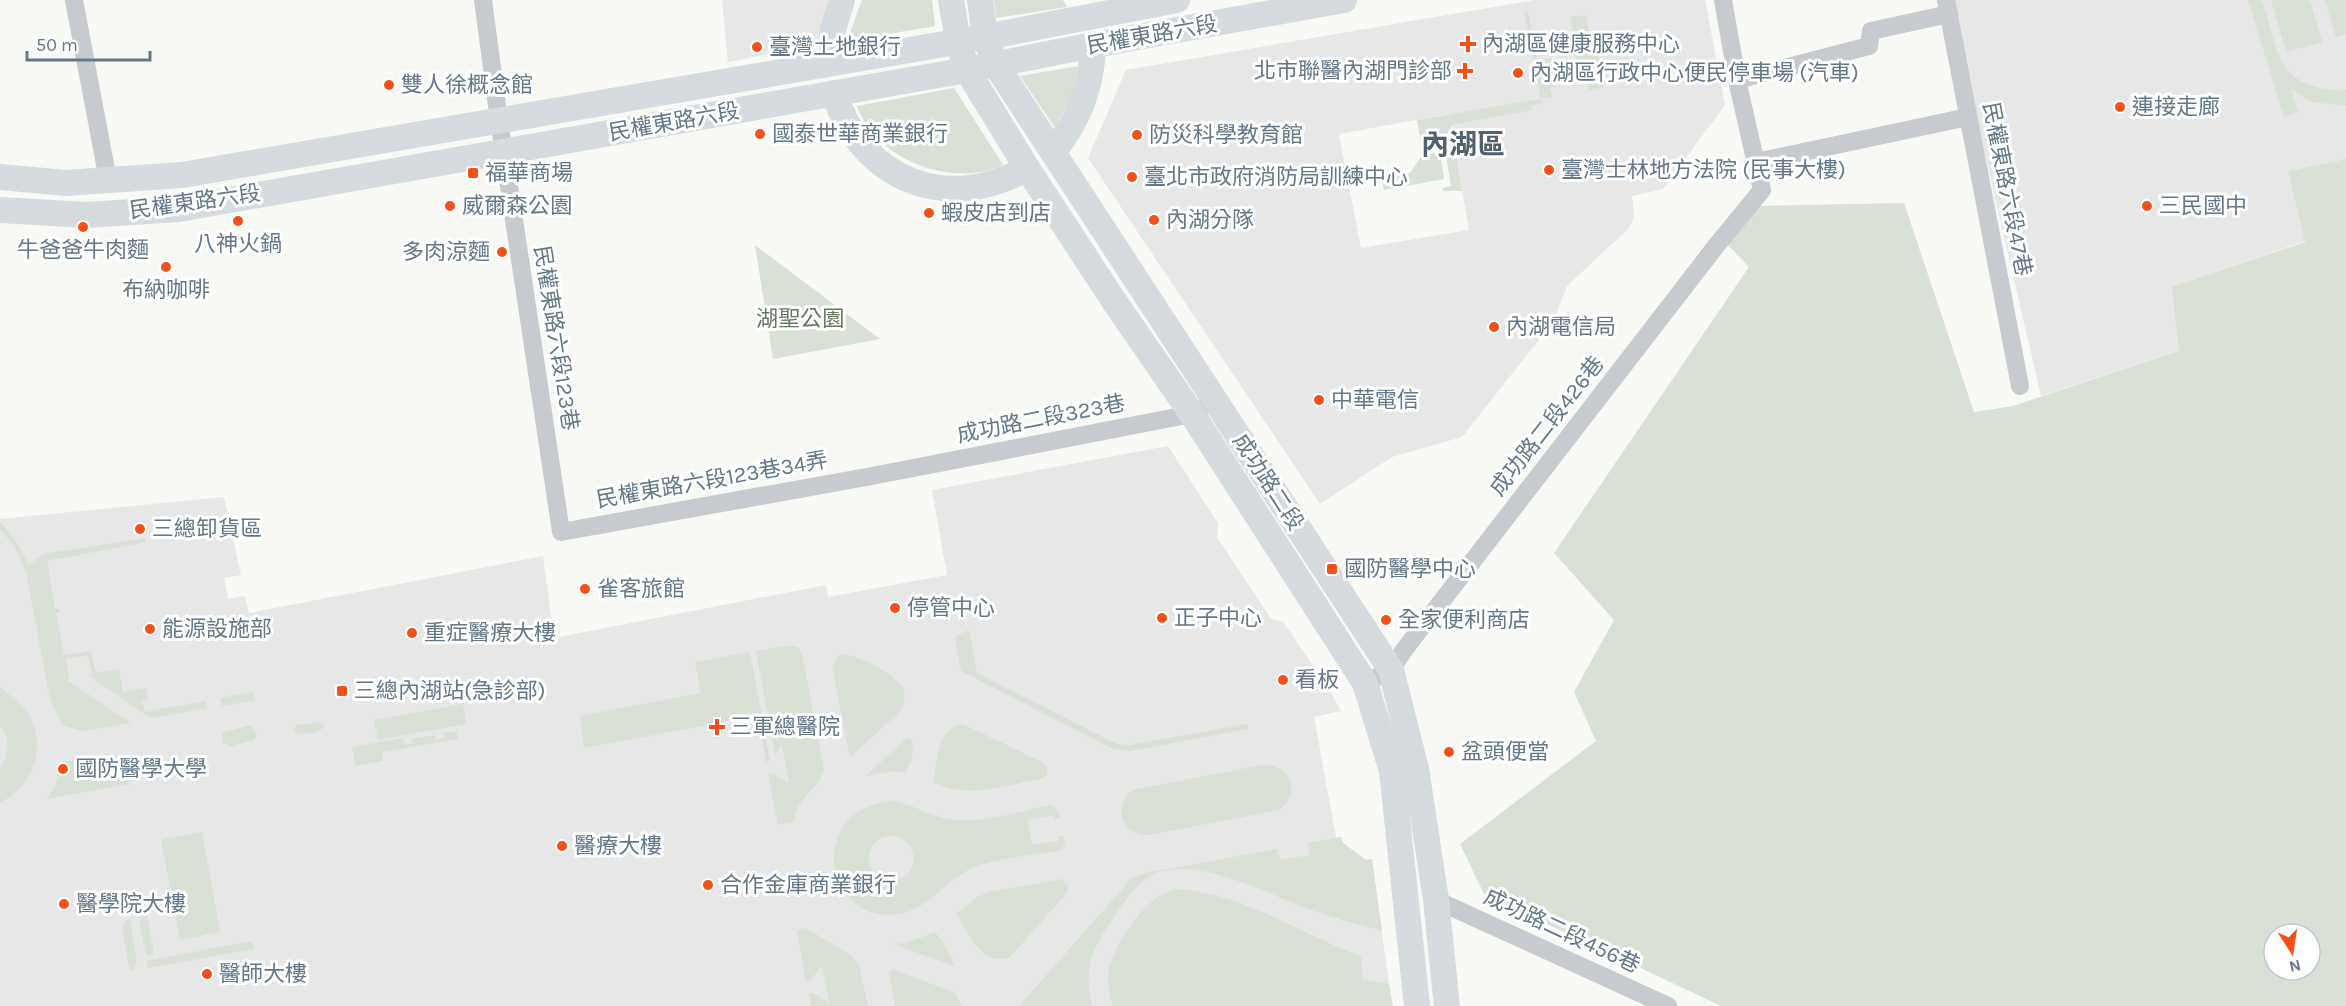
<svg xmlns="http://www.w3.org/2000/svg" width="2346" height="1006" font-family="Karla,'Noto Sans TC',sans-serif">
<rect width="100%" height="100%" fill="#f8f8f5"/>
<g fill="#e6e7e6" fill-rule="evenodd">
<polygon points="722,0 831,0 818,45 728,62"/>
<path d="M1535 0H1705L1725 105 1663 189 1632 196 1634 217 1629 228 1567 286 1553 322 1462 437 1392 457 1320 504 1088 158 1126 70ZM1449 114 1469 230 1361 248 1339 134Z"/>
<polygon points="1952,0 2346,0 2346,159 2288,171 2305,241 2173,287 2179,351 2041,396 1967,76"/>
<polygon points="1168,446 1218,523 1217,537 1271,619 1283,622 1329,689 1341,711 1314,717 1336,837 1341,837 1343,843 1366,860 1372,859 1389,984 1363,979 1361,956 1332,946 1265,913 1203,892 1108,980 1112,1006 0,1006 0,519 224,497 241,575 224,578 228,599 245,596 249,613 543,556 554,638 826,585 828,597 947,575 932,490"/>
</g>
<g fill="#d9e0d5" fill-rule="evenodd">
<polygon points="862,0 932,0 935,26 847,41"/>
<polygon points="994,0 1063,0 1067,7 996,18"/>
<path d="M2248 0H2262C2268 18 2274 48 2283 64 2294 84 2324 92 2346 90V106L2312 102 2291 89 2298 112 2284 117Z"/>
<polygon points="2271,0 2310,0 2322,42 2286,52"/>
<polygon points="2325,0 2346,0 2346,34 2336,37"/>
<polygon points="1528,11 1537,61 1551,58 1556,86 1550,88 1552,97 1541,99 1542,103 1531,105 1532,110 1451,125 1453,138 1421,144 1417,120 1541,99 1524,12"/>
<polygon points="1586,15 1592,51 1597,50 1604,87 1589,90 1588,81 1581,82 1570,17"/>
<polygon points="1078,66 1073,94 1055,128 1020,76"/>
<path d="M954 88 1003 165C952 189 876 160 857 106Z"/>
<polygon points="1440,152 1444,179 1384,190 1382,178 1410,173 1422,155"/>
<polygon points="1456,154 1462,191 1443,191 1443,188 1451,186 1446,156"/>
<path d="M2346 159V1006H1721L1484 894 1460 844 1596 741 1574 692 1614 620 1554 553 1749 267 1724 241 1757 206 1904 203 1974 412 2013 406 2179 351 2172 287 2305 242 2288 171ZM2274 934H2310V970H2274Z"/>
<polygon points="755,245 880,339 773,359"/>
<path d="M0 522C13 536 21 549 29 565L43 554 145 538 146 542 47 561 55 609H59L60 612 56 613 64 655 91 651 96 673 119 669 123 692 146 688 148 699 142 701 145 712 206 701 207 708 150 718 88 675 92 674 88 655 66 659 69 678 67 680 131 723 82 731 62 725 50 699 26 572 15 547 0 529Z"/>
<polygon points="969,630 977,673 1117,744 1129,745 1247,724 1248,729 1130,751 1113,749 961,671 955,639 957,635"/>
<path d="M788 646 797 647 802 653 824 770C818 790 795 799 794 822L778 825 768 773H772L789 783 782 745 775 754 756 651Z"/>
<polygon points="750,652 770,761 766,762 757,716 584,748 580,716 701,693 695,662"/>
<path d="M845 654C860 657 901 676 904 692 906 699 903 705 901 711L850 757 832 666 838 656Z"/>
<path d="M538 681H541L544 686C538 692 520 695 513 692V686L516 685Z"/>
<path d="M0 687C9 695 20 702 27 712 48 743 35 788 0 802V767L5 760 8 747 6 734 0 726Z"/>
<polygon points="254,692 255,700 222,706 220,698"/>
<polygon points="463,704 466,724 378,740 374,720"/>
<path d="M319 722 324 724V727C319 733 301 736 294 732L293 729 297 725Z"/>
<path d="M963 724 1042 762 1047 768V775L1043 778C1007 785 968 800 933 782 939 759 935 730 963 724Z"/>
<polygon points="248,726 252,727 257,733 254,740 231,746 223,743 222,735 224,732"/>
<polygon points="456,731 458,739 382,752 383,761 356,766 352,747 403,738 405,745 412,744 411,739 434,735 436,740 444,738 443,733"/>
<path d="M906 738 911 739C915 750 911 763 905 773L893 771 866 776Z"/>
<polygon points="124,755 129,784 47,799 56,784 63,761 91,761"/>
<path d="M1262 765C1291 764 1302 793 1279 810L1149 835C1122 836 1111 806 1133 790Z"/>
<path d="M892 801C914 804 932 818 954 820 984 823 1022 811 1051 805L1058 810 1060 818 1054 819 1053 815 1028 820 1032 845 1058 841 1057 837 1063 836 1065 844 1061 850C1034 855 1005 857 979 865 944 878 926 916 889 915 818 913 812 807 892 801ZM887 836C918 833 924 875 895 880 865 886 859 843 887 836Z"/>
<polygon points="202,832 220,932 180,940 161,840"/>
<path d="M1341 837 1343 843 1366 860 1372 859 1382 931C1354 923 1325 916 1298 905 1260 890 1201 859 1159 872 1140 878 1125 901 1114 917 1092 948 1083 968 1092 1006H1019L1132 878 1145 873 1277 849 1280 860 1310 855 1308 843Z"/>
<path d="M1062 879 1069 886 1067 893 1010 957C982 968 970 933 956 914L977 897 989 892Z"/>
<path d="M1175 889C1243 892 1299 934 1361 956L1363 979 1389 984 1393 1006H1112C1110 995 1106 980 1109 969 1116 941 1147 895 1175 889Z"/>
<polygon points="146,910 154,954 146,956 139,920"/>
<polygon points="127,919 130,921 137,962 133,970 130,971 122,927"/>
<polygon points="806,928 852,956 859,966 868,1006 811,1006 809,993 813,993 829,1003 822,965 810,981 806,982 797,930"/>
<polygon points="935,932 945,945 954,963 953,966 894,944 906,943"/>
<polygon points="252,941 254,949 148,968 146,961"/>
<polygon points="893,969 955,993 962,1006 895,1006 889,973"/>
</g>
<g fill="none" stroke-linecap="round" stroke-linejoin="round">
<g stroke="#c7cbcf" stroke-width="18">
<polyline points="74,0 108,180"/>
<polyline points="483,0 499,120 561,532 872,476 1192,414 1200,409"/>
<polyline points="1946,0 2020,386"/>
<polyline points="1737,80 1869,46 1871,31 1949,14"/>
<polyline points="1756,162 1968,117"/>
<polyline points="1365,683 1391,670 1404,650 1716,246 1762,190 1737,80 1723,0"/>
<polyline points="1436,900 1668,1006"/>
</g>
<g stroke="#d6dbdf" stroke-width="26">
<polyline points="951,0 958,41 967,70 1027,168 1114,301 1192,414 1365,683 1392,771 1417,1006"/>
<polyline points="980,0 985,37 996,65 1391,670 1416,769 1436,900 1447,1006"/>
<polyline points="831,63 833,30 842,0"/>
<path d="M834 93C862 181 948 214 1027 168"/>
<path d="M1053 152C1079 120 1092 87 1093 45"/>
<polyline points="0,177 66,183 182,175 985,37 1177,0"/>
<polyline points="0,210 87,215 179,209 967,70 1093,45 1344,0"/>
</g>
</g>
<g fill="#f55017" stroke="#fff" stroke-width="2">
<path d="M1465 35h6v6h6v6h-6v6h-6v-6h-6v-6h6z"/>
<circle cx="757" cy="47" r="6"/>
<path d="M1462 62h6v6h6v6h-6v6h-6v-6h-6v-6h6z"/>
<circle cx="1518" cy="73" r="6"/>
<circle cx="389" cy="85" r="6"/>
<circle cx="2120" cy="107" r="6"/>
<circle cx="760" cy="134" r="6"/>
<circle cx="1137" cy="135" r="6"/>
<circle cx="1549" cy="170" r="6"/>
<rect x="467" y="167" width="12" height="12" rx="3"/>
<circle cx="1132" cy="177" r="6"/>
<circle cx="450" cy="206" r="6"/>
<circle cx="2147" cy="206" r="6"/>
<circle cx="929" cy="213" r="6"/>
<circle cx="1154" cy="220" r="6"/>
<circle cx="238" cy="221" r="6"/>
<circle cx="83" cy="227" r="6"/>
<circle cx="502" cy="252" r="6"/>
<circle cx="166" cy="267" r="6"/>
<circle cx="1494" cy="327" r="6"/>
<circle cx="1319" cy="400" r="6"/>
<circle cx="140" cy="529" r="6"/>
<rect x="1326" y="563" width="12" height="12" rx="3"/>
<circle cx="585" cy="589" r="6"/>
<circle cx="895" cy="608" r="6"/>
<circle cx="1162" cy="618" r="6"/>
<circle cx="1386" cy="620" r="6"/>
<circle cx="150" cy="629" r="6"/>
<circle cx="412" cy="633" r="6"/>
<circle cx="1283" cy="680" r="6"/>
<rect x="336" y="685" width="12" height="12" rx="3"/>
<path d="M714 718h6v6h6v6h-6v6h-6v-6h-6v-6h6z"/>
<circle cx="1449" cy="752" r="6"/>
<circle cx="63" cy="769" r="6"/>
<circle cx="562" cy="846" r="6"/>
<circle cx="708" cy="885" r="6"/>
<circle cx="64" cy="904" r="6"/>
<circle cx="207" cy="974" r="6"/>
</g>
<g text-anchor="middle" dominant-baseline="central" stroke-width="6" stroke-linejoin="round" paint-order="stroke">
<g font-size="22" fill="#647889" stroke="#fff">
<text transform="translate(1152 35) rotate(-10)">民權東路六段</text>
<text transform="translate(674 122) rotate(-10)">民權東路六段</text>
<text transform="translate(2007 189) rotate(79)">民權東路六段47巷</text>
<text transform="translate(195 202) rotate(-8)">民權東路六段</text>
<text transform="translate(556 338) rotate(81)">民權東路六段123巷</text>
<text transform="translate(1041 419) rotate(-11)">成功路二段323巷</text>
<text transform="translate(1547 426) rotate(-52)">成功路二段426巷</text>
<text transform="translate(712 480) rotate(-10)">民權東路六段123巷34弄</text>
<text transform="translate(1268 482) rotate(57)">成功路二段</text>
<text transform="translate(1562 931) rotate(25)">成功路二段456巷</text>
</g>
<g font-size="22" fill="#647889" stroke="#fff" text-anchor="start">
<text x="1482" y="44">內湖區健康服務中心</text>
<text x="769" y="47">臺灣土地銀行</text>
<text x="1452" y="71" text-anchor="end">北市聯醫內湖門診部</text>
<text x="1530" y="73">內湖區行政中心便民停車場 (汽車)</text>
<text x="401" y="85">雙人徐概念館</text>
<text x="2132" y="107">連接走廊</text>
<text x="772" y="134">國泰世華商業銀行</text>
<text x="1149" y="135">防災科學教育館</text>
<text x="1561" y="170">臺灣士林地方法院 (民事大樓)</text>
<text x="485" y="173">福華商場</text>
<text x="1144" y="177">臺北市政府消防局訓練中心</text>
<text x="462" y="206">威爾森公園</text>
<text x="2159" y="206">三民國中</text>
<text x="941" y="213">蝦皮店到店</text>
<text x="1166" y="220">內湖分隊</text>
<text x="238" y="244" text-anchor="middle">八神火鍋</text>
<text x="83" y="250" text-anchor="middle">牛爸爸牛肉麵</text>
<text x="490" y="252" text-anchor="end">多肉涼麵</text>
<text x="166" y="290" text-anchor="middle">布納咖啡</text>
<text x="1506" y="327">內湖電信局</text>
<text x="1331" y="400">中華電信</text>
<text x="152" y="529">三總卸貨區</text>
<text x="1344" y="569">國防醫學中心</text>
<text x="597" y="589">雀客旅館</text>
<text x="907" y="608">停管中心</text>
<text x="1174" y="618">正子中心</text>
<text x="1398" y="620">全家便利商店</text>
<text x="162" y="629">能源設施部</text>
<text x="424" y="633">重症醫療大樓</text>
<text x="1295" y="680">看板</text>
<text x="354" y="691">三總內湖站(急診部)</text>
<text x="730" y="727">三軍總醫院</text>
<text x="1461" y="752">盆頭便當</text>
<text x="75" y="769">國防醫學大學</text>
<text x="574" y="846">醫療大樓</text>
<text x="720" y="885">合作金庫商業銀行</text>
<text x="76" y="904">醫學院大樓</text>
<text x="219" y="974">醫師大樓</text>
</g>
<g font-size="22" fill="#647a5f" stroke="#fff">
<text x="800" y="319">湖聖公園</text>
</g>
<g font-size="28" font-weight="bold" fill="#52616d" stroke="#fff">
<text x="1463" y="144">內湖區</text>
</g>
</g>
<g transform="translate(2292 952) rotate(168)"><circle r="28" fill="#ffffff" stroke="#c1c9d0" stroke-width="1.5"/>
<path d="M0-4.5L10 22L0 15L-10 22Z" fill="#f55017"/>
<text y="-9" font-size="16" font-weight="bold" text-anchor="middle" fill="#647889">N</text>
</g>
<path d="M27 51v9h123v-9" fill="none" stroke="#647889" stroke-width="3"/>
<text x="36" y="51" font-size="18" fill="#647889" stroke="#ffffff" stroke-width="4.5" paint-order="stroke">50 m</text>
</svg>
